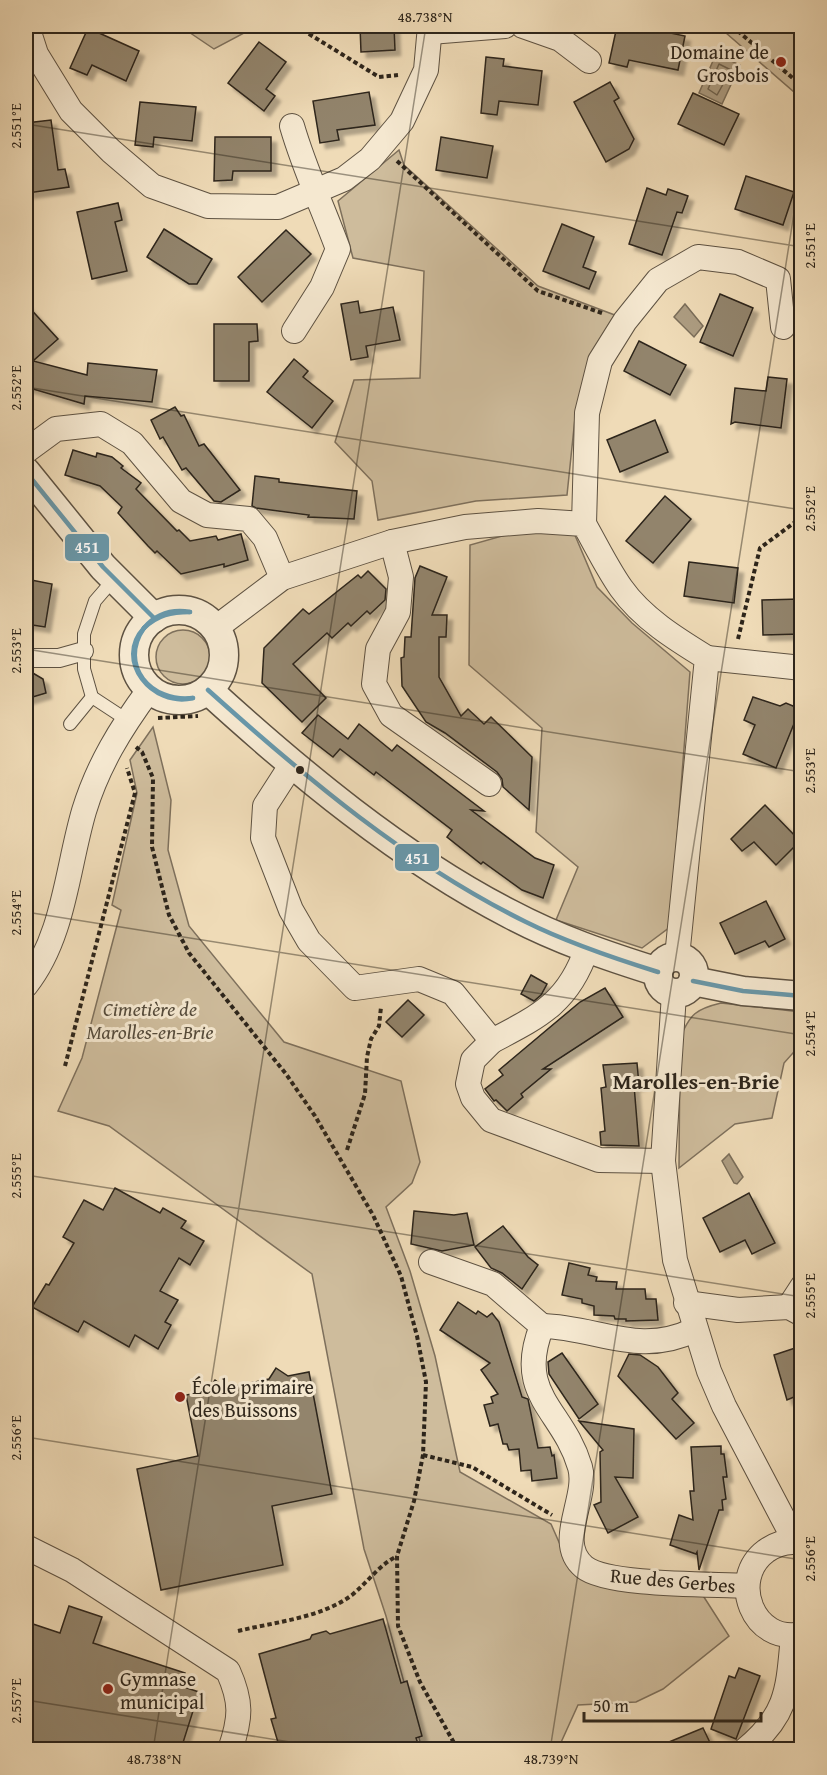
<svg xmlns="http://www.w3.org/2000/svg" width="827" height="1775" font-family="'Gentium Book Plus',serif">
<defs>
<filter id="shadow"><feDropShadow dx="5.5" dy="5.5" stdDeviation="1.5" flood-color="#0004"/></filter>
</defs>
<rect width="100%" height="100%" fill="#efdbb7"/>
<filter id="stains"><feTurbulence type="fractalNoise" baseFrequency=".00333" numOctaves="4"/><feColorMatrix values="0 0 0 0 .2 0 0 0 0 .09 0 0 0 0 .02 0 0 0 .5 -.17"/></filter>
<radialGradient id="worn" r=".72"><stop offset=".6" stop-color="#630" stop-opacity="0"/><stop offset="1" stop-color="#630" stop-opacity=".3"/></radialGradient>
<g fill="#cebc9c" stroke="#7e705c" stroke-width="1.5">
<polygon points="180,26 257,26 214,49"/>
<polygon points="718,26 801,26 801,98"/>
<polygon points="399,150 404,165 538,286 620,317 575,418 567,495 476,501 378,520 372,481 335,442 354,380 420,378 424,271 353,258 338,201"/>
<polygon points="516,532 574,533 597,587 632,623 690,672 670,927 642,948 556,920 578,867 536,832 542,728 469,665 470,545"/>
<circle cx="183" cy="657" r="27"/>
<polygon points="153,727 171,800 168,850 189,926 284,1042 401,1081 420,1162 412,1183 386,1207 410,1271 435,1356 460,1472 551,1524 566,1558 702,1594 729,1636 663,1689 636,1702 578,1705 558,1749 422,1749 386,1616 364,1549 312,1274 109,1126 58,1111 82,1058 121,910 112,905 137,793 130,760"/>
<path d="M721 1003 801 1012V1044L784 1063 772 1118 735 1124 679 1168 680 1038C690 1014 696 1009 721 1003Z"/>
</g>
<g fill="#ad9d82" stroke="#7a6d59" stroke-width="1.5">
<polygon points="716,54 740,65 722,104 699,93"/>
<polygon points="685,304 703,326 694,337 674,317"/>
<polygon points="729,1154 743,1177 737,1184 734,1183 722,1161"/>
</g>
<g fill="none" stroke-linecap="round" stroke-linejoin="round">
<polygon stroke="#6d614e" stroke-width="1.5" points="719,64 731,70 717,95 708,89"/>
</g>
<g fill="#92846c" stroke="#2d251b" stroke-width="1.5" filter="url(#shadow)">
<polygon points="360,26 394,26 395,50 361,52"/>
<polygon points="617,26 637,26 685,36 678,70 629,60 627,67 609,63"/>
<polygon points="88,28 139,51 126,81 92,65 87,75 70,68"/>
<polygon points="259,42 286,62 266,89 275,96 264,111 228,83"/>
<polygon points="486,57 504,59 503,66 542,71 538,105 499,101 497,115 481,113"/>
<polygon points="610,82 619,98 614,101 634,139 629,149 606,162 574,102"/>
<polygon points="369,92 375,125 337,130 339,140 320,143 313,101"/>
<polygon points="693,93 739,114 724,145 678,124"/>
<polygon points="140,102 196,107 192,141 154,137 153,147 135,145"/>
<polygon points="51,120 58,170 65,169 69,187 28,193 26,123"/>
<polygon points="215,137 271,137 271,171 233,171 232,180 214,181"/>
<polygon points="441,137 493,146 487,178 436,170"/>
<polygon points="746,176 794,192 783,225 735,209"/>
<polygon points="647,188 666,195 668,189 688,196 682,213 677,212 662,255 629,244"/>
<polygon points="118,203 122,220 115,222 127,271 92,279 77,212"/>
<polygon points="562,224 594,237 583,267 596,272 589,289 543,271"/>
<polygon points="164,229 212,259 197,284 189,284 147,257"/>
<polygon points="286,230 311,254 262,302 238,277"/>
<polygon points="720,294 753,308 733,356 700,342"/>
<polygon points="358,301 360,313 393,307 400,340 366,346 368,357 351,360 341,304"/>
<polygon points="26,304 58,339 33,361 87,375 88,363 157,370 152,402 85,396 84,404 26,387"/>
<polygon points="214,324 257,324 258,341 249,342 249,381 214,381"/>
<polygon points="639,341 686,365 670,395 624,371"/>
<polygon points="294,359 308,371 303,377 333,401 312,428 267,392"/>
<polygon points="768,377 787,379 781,428 735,422 731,424 735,388 766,391"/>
<polygon points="175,407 181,416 184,415 199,446 204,444 240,490 221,502 214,501 186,468 182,470 163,437 160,439 151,420"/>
<polygon points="655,420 668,452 620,472 607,440"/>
<polygon points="73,450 96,457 97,453 112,457 123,466 121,468 141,483 136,489 177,531 179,530 190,541 216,536 218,540 241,534 248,560 224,567 224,564 181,574 157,551 155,553 148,546 118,513 122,507 100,486 65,475"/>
<polygon points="255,476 279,479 279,482 357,491 354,519 308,517 309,515 256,508 252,506"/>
<polygon points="665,496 691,519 653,563 626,541"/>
<polygon points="689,562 738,568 734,603 684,596"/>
<polygon points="420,566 447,577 432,615 447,615 446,637 439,637 439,677 461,716 468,709 484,724 491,717 532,757 529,810 503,787 502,779 497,772 445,733 426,722 402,686 401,658 404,657 405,637 411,637 415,578"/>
<polygon points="368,571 386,589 385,600 370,614 367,611 351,626 348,623 332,638 327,633 293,664 326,698 302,722 262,683 264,648 303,609 309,614 358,575 361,578"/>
<polygon points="26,579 52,584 45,627 26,624"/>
<polygon points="801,599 801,634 763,635 762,600"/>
<polygon points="26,669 43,679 46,693 26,699"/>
<polygon points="753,697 780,706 786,703 800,709 776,768 743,754 755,725 744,720"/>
<polygon points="318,715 348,739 359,724 392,751 397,745 484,811 471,810 535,858 554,865 543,898 522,890 483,862 481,864 447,837 452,830 376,772 374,775 340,749 333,757 302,733"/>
<polygon points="765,805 800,841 776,865 754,842 742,851 731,839"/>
<polygon points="766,901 785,939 769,947 765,941 735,954 720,923"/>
<polygon points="531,975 547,984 541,995 534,1001 521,994"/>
<polygon points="605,988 623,1017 543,1069 551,1069 521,1094 523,1097 507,1111 496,1100 494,1101 485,1089 503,1075 499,1070 580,1002"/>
<polygon points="408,1000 424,1015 402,1037 386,1022"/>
<polygon points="637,1063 639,1085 634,1085 639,1146 601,1145 600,1132 605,1131 601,1088 606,1087 603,1065"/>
<polygon points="115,1188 160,1213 163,1208 186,1221 181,1228 204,1241 190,1265 179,1258 160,1291 178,1300 165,1322 171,1325 158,1349 135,1335 129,1347 84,1321 78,1332 32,1307 46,1284 49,1285 74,1243 63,1237 84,1200 103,1210"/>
<polygon points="749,1193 775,1243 752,1254 745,1240 720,1252 703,1218"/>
<polygon points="414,1211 454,1215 467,1213 474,1245 442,1251 411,1244"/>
<polygon points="503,1226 528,1257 538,1265 522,1289 502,1273 491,1268 475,1247"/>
<polygon points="569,1263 590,1268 588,1275 597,1277 596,1281 617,1282 616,1289 645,1289 646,1299 656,1299 658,1320 626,1321 626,1319 615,1319 614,1316 594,1315 594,1306 582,1303 582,1299 562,1295"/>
<polygon points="458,1302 476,1314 478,1311 487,1317 492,1313 499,1322 522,1397 528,1399 538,1448 550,1447 552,1456 554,1455 557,1478 532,1481 531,1470 521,1471 519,1449 509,1450 507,1444 503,1444 498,1424 490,1426 484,1405 493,1403 491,1397 498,1394 481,1370 490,1363 440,1330"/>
<polygon points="801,1346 801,1394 787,1400 774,1355"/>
<polygon points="562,1353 598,1404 579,1419 549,1374 548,1362"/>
<polygon points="629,1354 640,1355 658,1367 678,1393 672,1399 694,1423 676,1439 618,1376"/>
<polygon points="276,1368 288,1376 309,1372 332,1494 272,1506 283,1565 161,1590 137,1469 198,1456 186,1395 207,1391 215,1380 226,1388 269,1379"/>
<polygon points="579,1421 634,1429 633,1478 615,1477 638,1517 608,1533 594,1505 601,1502 600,1452 603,1450"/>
<polygon points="721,1446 721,1454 724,1454 727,1477 723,1477 726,1499 722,1500 723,1510 719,1510 699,1570 697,1552 696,1554 670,1545 679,1515 693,1520 690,1491 694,1491 691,1447"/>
<polygon points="69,1606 102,1617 93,1643 185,1673 181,1686 199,1692 181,1749 26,1749 26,1647 33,1624 60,1633"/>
<polygon points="383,1619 401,1683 407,1681 422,1736 416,1738 420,1749 280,1749 271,1719 276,1718 259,1654 310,1639 312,1635 326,1631 330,1634"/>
<polygon points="739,1668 760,1676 736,1739 711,1729 729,1676 735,1678"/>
<polygon points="703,1728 713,1749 652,1749"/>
</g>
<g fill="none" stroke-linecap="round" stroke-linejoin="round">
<g stroke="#5e5242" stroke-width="14">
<g id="service">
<polyline points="114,579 95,601 84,634 84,669 92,697 127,720"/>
<polyline points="70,724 92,697"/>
</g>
</g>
<g stroke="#5e5242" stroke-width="20">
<polyline id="pedestrian" points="26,658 59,658 84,651"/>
</g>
<g stroke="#5e5242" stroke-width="26">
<g id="minor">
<polyline points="27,26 36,54 71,111 111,151 152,186 208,206 278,207 344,179 370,159 402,121 426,70 430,26"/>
<polyline points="523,26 560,39 589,61"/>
<polyline points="430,32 505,26"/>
<path d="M292 126C304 168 323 208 338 249L322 287 294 331"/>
<polyline points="26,451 56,429 101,424 132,443 181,501 207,515 249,519 265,538 282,578"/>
<polyline points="584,524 587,413 600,361 625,321 658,280 698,257 738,262 778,279 783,327"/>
<polyline points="392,542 401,577 398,612 378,649 374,684 391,715 489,784"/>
<path d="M217 627 282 578 392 542 465 527 538 521 584 524C596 545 607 568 621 588 642 618 676 639 707 658L677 957"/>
<polyline points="707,658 802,668"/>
<path d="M292 764 265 806 263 838 291 910 309 941 355 988 419 979 453 993 492 1041C540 1016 569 1002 587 948"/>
<path d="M26 985C64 937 67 869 84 811 98 765 121 728 149 690"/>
<polyline points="674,994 663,1161 675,1260 709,1371 724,1406 795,1541"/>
<polyline points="492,1041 473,1060 468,1084 473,1098 491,1120 599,1160 663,1161"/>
<polyline points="431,1262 493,1284 542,1326"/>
<polyline points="686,1303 738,1310 789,1307 802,1314"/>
<polyline points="789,1307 802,1287"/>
<path d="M694 1330C639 1357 597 1327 542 1326 514 1395 563 1409 580 1467 589 1498 554 1542 584 1567 607 1586 713 1584 746 1586"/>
<path d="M802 1543C789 1540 776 1544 766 1551 728 1579 753 1645 802 1634"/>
<path d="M26 1547 72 1570 228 1671C242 1702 241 1718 230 1750"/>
<path d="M745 1750C789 1714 788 1688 793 1636"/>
</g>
</g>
<g stroke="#5e5242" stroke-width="31">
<g id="tertiary">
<polyline points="26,472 103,567 154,618"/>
<circle cx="179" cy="655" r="45"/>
<path d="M208 690C298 772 401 858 510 914 557 939 607 956 658 972"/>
<circle cx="676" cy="975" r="18"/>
<polyline points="693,981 743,991 802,996"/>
</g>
</g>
<g stroke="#2d251b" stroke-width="4" stroke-dasharray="4.5 3" stroke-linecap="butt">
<polyline points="296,26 379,77 398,75"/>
<polyline points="732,26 802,86"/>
<polyline points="397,161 538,291 602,313"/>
<polyline points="796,344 802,351"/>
<polyline points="738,639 760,548 802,517"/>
<polyline points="158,718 198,716"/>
<polyline points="136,747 142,752 153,778 152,847 169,915 189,953 286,1074 315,1116 373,1215 401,1276 417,1336 426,1382 423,1455 414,1501 397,1556 398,1626 420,1682 458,1750"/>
<polyline points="65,1066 135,793 127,768"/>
<polyline points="347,1150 365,1094 367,1057 371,1039 379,1026 381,1007"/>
<polyline points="423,1455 472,1467 552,1515"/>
<path d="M238 1631C275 1622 321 1618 352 1595 368 1582 378 1566 397 1556"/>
</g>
<use href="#service" stroke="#f5e8d0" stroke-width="12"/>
<use href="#pedestrian" stroke="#f5e8d0" stroke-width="18"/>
<use href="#minor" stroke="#f5e8d0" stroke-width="24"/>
<use href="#tertiary" stroke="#f5e8d0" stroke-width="28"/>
<g stroke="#f5e8d0" stroke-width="9">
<g id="bus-1">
<polyline points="26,472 103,567 154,618"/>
<path d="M144 628C118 665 151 703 193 698"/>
<path d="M144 628C114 660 152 708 193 698"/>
<path d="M144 628C156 614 172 609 190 612"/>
<path d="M144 628C158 615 171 612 190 612"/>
<path d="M208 690C306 778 408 864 526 922 568 943 613 958 658 972"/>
<polyline points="693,981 743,991 802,996"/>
</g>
</g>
<use href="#bus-1" stroke="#6897a9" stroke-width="4.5"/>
</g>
<path fill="none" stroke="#2d251b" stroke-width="1.5" stroke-opacity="0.45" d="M26 50 29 26M26 124 802 247M26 387 802 510M26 649 802 772M26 912 802 1035M26 1175 802 1297M26 1437 802 1560M26 1700 340 1750M153 1750 426 26M550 1750 802 163"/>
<g fill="#8f2418" stroke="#f5e8d0" stroke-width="2">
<circle cx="781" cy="62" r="6"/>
<circle cx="180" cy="1397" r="6"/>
<circle cx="108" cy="1689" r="6"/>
</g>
<circle fill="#2d251b" stroke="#f5e8d0" stroke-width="2" cx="300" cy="770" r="5"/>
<g text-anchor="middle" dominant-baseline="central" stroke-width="6" stroke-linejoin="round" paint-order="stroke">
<g font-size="20" fill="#2d251b" stroke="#f5e8d0" text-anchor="start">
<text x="769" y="51" text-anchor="end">Domaine de<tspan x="769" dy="23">Grosbois</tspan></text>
<text x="192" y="1386">École primaire<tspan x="192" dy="23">des Buissons</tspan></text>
<text x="120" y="1678">Gymnase<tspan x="120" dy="23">municipal</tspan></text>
</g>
<g font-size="20" font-style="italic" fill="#554b3b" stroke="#f5e8d0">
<text x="150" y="1008">Cimetière de<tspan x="150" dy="23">Marolles-en-Brie</tspan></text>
</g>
<g font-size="20" fill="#2d251b" stroke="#f5e8d0">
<text transform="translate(673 1580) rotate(5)">Rue des Gerbes</text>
</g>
<g font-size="22" font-weight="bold" fill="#2d251b" stroke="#f5e8d0">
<text x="696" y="1081">Marolles-en-Brie</text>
</g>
</g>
<g stroke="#f5e8d0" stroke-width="2">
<rect x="64" y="533" width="46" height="29" rx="6" fill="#6897a9"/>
<rect x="394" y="843" width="46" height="29" rx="6" fill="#6897a9"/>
</g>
<g font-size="16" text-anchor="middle" font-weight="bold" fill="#fff">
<text x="87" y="553">451</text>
<text x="417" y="864">451</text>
</g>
<rect width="827" height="1775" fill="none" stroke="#efdbb7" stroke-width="66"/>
<path d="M584 1712v9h177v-9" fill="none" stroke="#2d251b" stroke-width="3"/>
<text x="593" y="1712" font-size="18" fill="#2d251b" stroke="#f5e8d0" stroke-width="4.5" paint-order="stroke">50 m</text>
<rect x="33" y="33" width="761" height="1709" fill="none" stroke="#2d251b" stroke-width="2"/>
<g font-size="15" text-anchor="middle" fill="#2d251b">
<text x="425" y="22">48.738°N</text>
<text transform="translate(16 126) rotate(-90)" y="5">2.551°E</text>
<text transform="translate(810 246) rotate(-90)" y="5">2.551°E</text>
<text transform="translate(16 388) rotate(-90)" y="5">2.552°E</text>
<text transform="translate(810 509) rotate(-90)" y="5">2.552°E</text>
<text transform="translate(16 651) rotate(-90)" y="5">2.553°E</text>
<text transform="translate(810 771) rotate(-90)" y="5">2.553°E</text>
<text transform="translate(16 913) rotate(-90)" y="5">2.554°E</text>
<text transform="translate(810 1034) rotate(-90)" y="5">2.554°E</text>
<text transform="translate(16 1176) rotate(-90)" y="5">2.555°E</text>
<text transform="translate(810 1296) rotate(-90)" y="5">2.555°E</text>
<text transform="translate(16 1438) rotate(-90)" y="5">2.556°E</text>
<text transform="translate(810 1559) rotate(-90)" y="5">2.556°E</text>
<text transform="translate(16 1701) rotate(-90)" y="5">2.557°E</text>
<text x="154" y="1764">48.738°N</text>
<text x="551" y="1764">48.739°N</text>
</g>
<rect width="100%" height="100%" filter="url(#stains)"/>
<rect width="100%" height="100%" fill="url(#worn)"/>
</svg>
